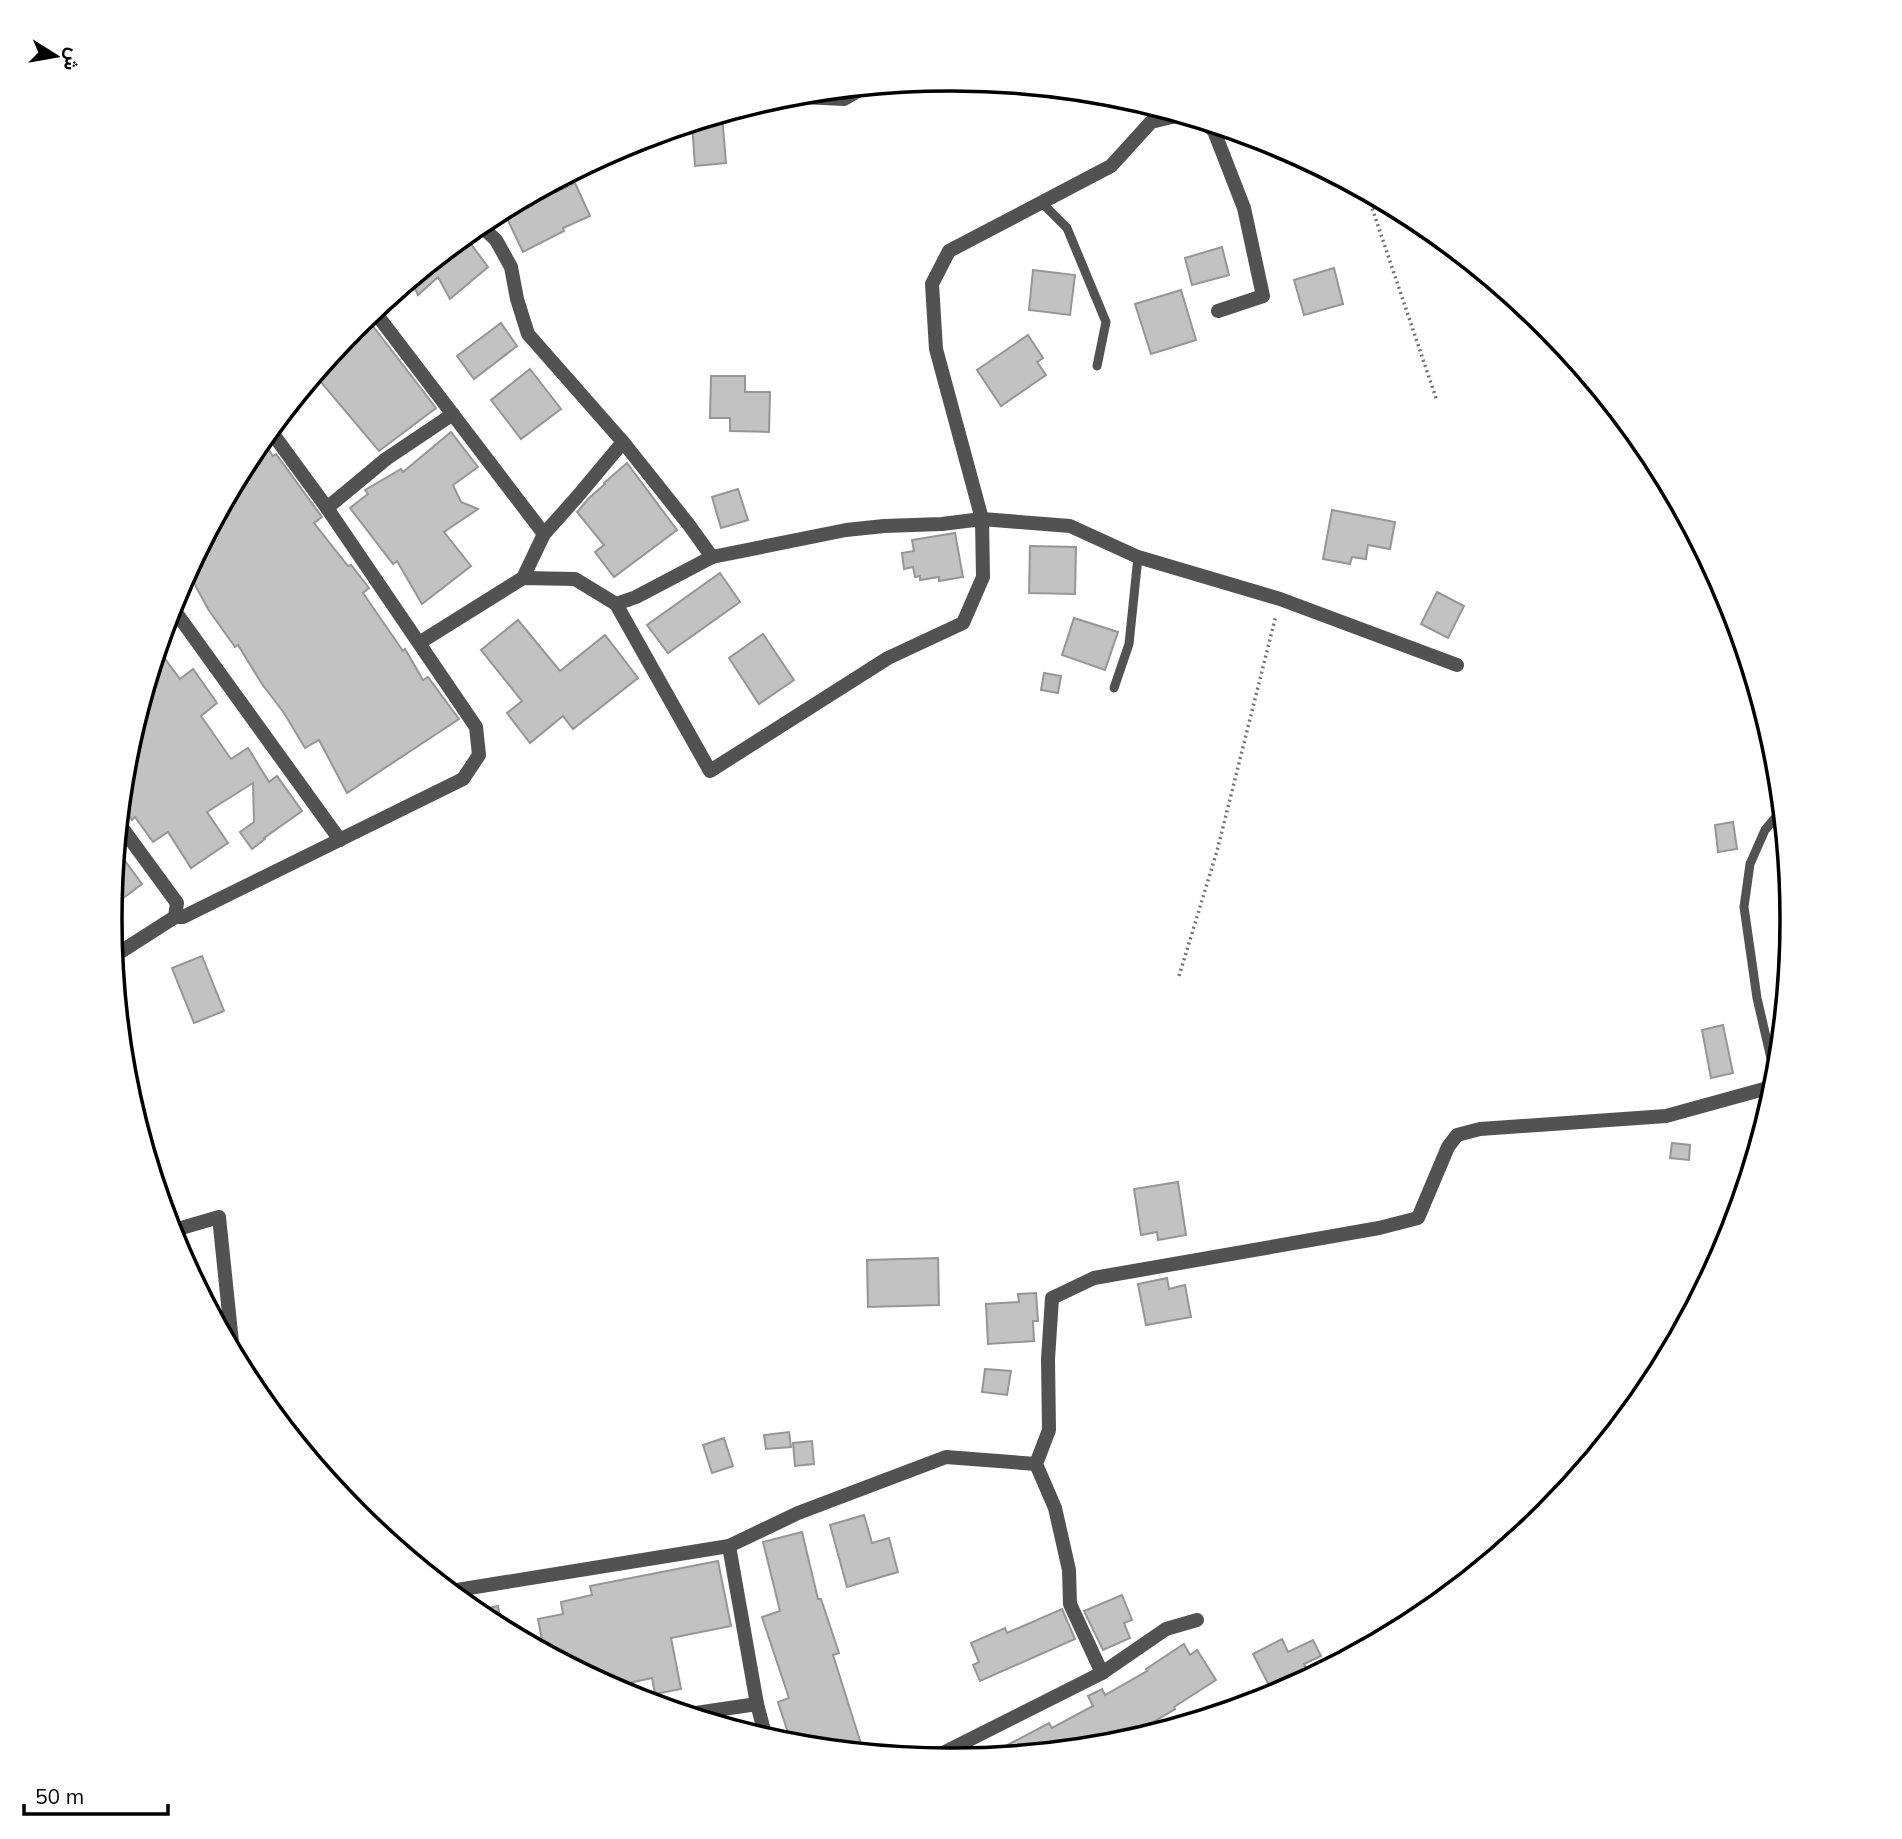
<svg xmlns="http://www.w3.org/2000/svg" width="1902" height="1839" font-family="Mulish,Vazirmatn,sans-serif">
<rect width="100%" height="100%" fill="#fff"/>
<g fill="#c2c2c2" stroke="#969696" stroke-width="2">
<polygon points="722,115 726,163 695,166 692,124"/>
<polygon points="575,183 590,216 563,228 564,231 523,252 503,210 552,184 556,192"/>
<polygon points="465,236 488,267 450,299 438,277 418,295 411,280"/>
<polygon points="1222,247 1229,275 1192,285 1185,258"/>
<polygon points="1334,268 1343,304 1304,315 1294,280"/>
<polygon points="1033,270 1075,275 1070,315 1029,310"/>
<polygon points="1181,290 1196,340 1151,354 1135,304"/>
<polygon points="366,317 436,408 379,451 315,375 357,325"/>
<polygon points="501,323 517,346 474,379 457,356"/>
<polygon points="1028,335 1043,358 1037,362 1046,375 1001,406 977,370"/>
<polygon points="530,369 561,409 521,439 491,400"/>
<polygon points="711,376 745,376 745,392 770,392 769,432 730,431 730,418 710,418"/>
<polygon points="451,432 478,467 453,485 461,502 478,509 444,532 471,566 422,604 397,561 393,564 350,508 368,494 365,490 401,469 403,472"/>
<polygon points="262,440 273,456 276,454 322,517 314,523 348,566 351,565 369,588 363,593 403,651 405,649 423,680 428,677 459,719 347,793 319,740 305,748 284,713 262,684 238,645 235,647 208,609 188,572 252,452"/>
<polygon points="627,463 677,530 614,577 595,552 604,545 577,512 589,498 605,484 604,483"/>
<polygon points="738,489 748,520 721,528 712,497"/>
<polygon points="1332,510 1395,522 1390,549 1368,545 1366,559 1352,557 1350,564 1323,559"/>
<polygon points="955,533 963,577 939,581 939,577 920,580 920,576 915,577 913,567 904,569 902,553 914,551 912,540"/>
<polygon points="1030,546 1076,547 1075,594 1029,593"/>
<polygon points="720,573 740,602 668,653 647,625"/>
<polygon points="1437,592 1464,606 1448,638 1421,624"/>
<polygon points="1074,618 1118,632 1105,670 1062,655"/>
<polygon points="518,620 560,671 605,635 638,678 573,729 563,716 530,743 507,713 522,701 481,650"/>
<polygon points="763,634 794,680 759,704 729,658"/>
<polygon points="163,656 180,679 193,669 217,703 201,716 231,759 248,748 269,782 277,776 302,811 264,838 265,839 252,849 240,832 254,822 253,783 207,812 228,843 191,868 168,832 153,842 135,817 132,820 122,805 126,755 155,662"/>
<polygon points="1044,673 1061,676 1058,693 1041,690"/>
<polygon points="1733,822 1737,849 1718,852 1715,825"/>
<polygon points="117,850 142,884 122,899 114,888"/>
<polygon points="202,956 224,1011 194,1023 172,968"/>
<polygon points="1723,1025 1733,1073 1711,1078 1702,1030"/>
<polygon points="1672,1143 1690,1145 1689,1160 1670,1158"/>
<polygon points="1178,1182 1186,1235 1158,1240 1157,1232 1141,1235 1134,1189"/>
<polygon points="938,1258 939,1305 868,1307 867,1260"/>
<polygon points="1167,1278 1169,1289 1185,1285 1191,1317 1146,1325 1138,1284"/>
<polygon points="1036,1293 1038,1321 1033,1321 1034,1341 988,1344 986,1304 1019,1302 1018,1294"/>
<polygon points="985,1369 1011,1371 1007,1395 982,1392"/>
<polygon points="789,1432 791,1447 766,1449 764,1435"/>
<polygon points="724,1438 733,1466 712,1473 703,1445"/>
<polygon points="812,1441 814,1464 795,1466 793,1443"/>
<polygon points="864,1515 872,1543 889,1538 898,1572 847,1587 830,1525"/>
<polygon points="802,1532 818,1599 821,1599 839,1653 833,1655 862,1747 851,1750 792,1745 778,1702 789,1698 762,1617 780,1611 763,1542"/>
<polygon points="718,1561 731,1626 671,1638 681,1689 655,1694 652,1678 611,1687 544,1651 538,1619 563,1614 561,1602 592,1595 590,1586"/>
<polygon points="1122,1595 1132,1620 1124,1623 1130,1638 1103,1650 1084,1611"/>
<polygon points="498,1606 502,1628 484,1618 475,1611"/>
<polygon points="1062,1609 1075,1639 980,1681 973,1665 979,1662 971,1643 1005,1628 1007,1633"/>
<polygon points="1282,1639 1288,1652 1313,1640 1321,1656 1304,1664 1310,1676 1274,1695 1253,1654"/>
<polygon points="1184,1644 1190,1655 1197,1650 1216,1680 1174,1707 1175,1709 1138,1731 1109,1745 985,1757 1049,1723 1052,1728 1093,1706 1088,1696 1102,1689 1105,1695 1147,1671 1146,1669"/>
</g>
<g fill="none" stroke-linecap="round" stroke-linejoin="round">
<g stroke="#747474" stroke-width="3.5" stroke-dasharray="2 3.5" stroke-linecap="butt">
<polyline points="1367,193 1437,401"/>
<polyline points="1179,976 1217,851 1276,615"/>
</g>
<g stroke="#525252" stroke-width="9">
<polyline points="1041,202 1067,228 1106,322 1097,366"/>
<polyline points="1114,688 1129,644 1138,557"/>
<polyline points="1776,1080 1757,998 1744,907 1750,864 1765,830 1781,811"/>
</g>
<g stroke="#525252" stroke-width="14">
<polyline points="782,96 844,99 865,87"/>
<polyline points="1203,121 1214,131 1244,208 1263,296 1218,311"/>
<polyline points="479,224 496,240 511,267 517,299 528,334 623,442 689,525 712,557"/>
<polyline points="374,311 544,534"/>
<polyline points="327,508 386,459 453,414"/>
<polyline points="523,578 544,534 577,497 623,442"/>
<polyline points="616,604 710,771 888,658 963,623 983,577 982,519 936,349 932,284 949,251 1111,166 1151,122 1180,115"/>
<polyline points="172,607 340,840"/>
<polyline points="419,643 523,578 575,579 616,604 636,597 712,557 846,530 884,526 942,524 982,519 1070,526 1138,557 1280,599 1457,665"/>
<polyline points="120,825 177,903 175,917 183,917 463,779 479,755 476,727 327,508 270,430"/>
<polyline points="114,956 175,917"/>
<polyline points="171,1231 219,1217 233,1352"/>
<polyline points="729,1546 757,1704 766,1738"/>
<polyline points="451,1591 729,1546 798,1513 946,1457 1036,1464"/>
<polyline points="1102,1673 1070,1604 1069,1570 1055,1508 1036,1464 1049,1430 1048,1359 1052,1298 1094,1278 1379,1228 1418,1218 1448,1147 1457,1135 1480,1129 1666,1116 1775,1086"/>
<polyline points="689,1714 757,1704"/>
<polyline points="933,1758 1102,1673 1166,1629 1197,1620"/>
</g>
</g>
<path d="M0 0H1902V1839H0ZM950 91H952A828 828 0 0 1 1780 919V920A828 828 0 0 1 952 1748H950A828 828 0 0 1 122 920V919A828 828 0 0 1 950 91Z" fill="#fff" fill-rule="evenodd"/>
<path fill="none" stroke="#000" stroke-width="3.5" d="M950 91H952A828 828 0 0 1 1780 919V920A828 828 0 0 1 952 1748H950A828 828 0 0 1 122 920V919A828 828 0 0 1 950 91Z"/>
<g transform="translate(56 56) rotate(101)" stroke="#ffffff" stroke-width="5" paint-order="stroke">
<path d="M0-5L12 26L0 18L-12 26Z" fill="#000000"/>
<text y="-10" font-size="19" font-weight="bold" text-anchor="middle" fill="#000000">ش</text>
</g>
<path d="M24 1804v10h144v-10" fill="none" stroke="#000000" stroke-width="3.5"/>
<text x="35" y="1804" font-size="21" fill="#000000" stroke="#ffffff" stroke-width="5" paint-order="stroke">50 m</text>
</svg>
